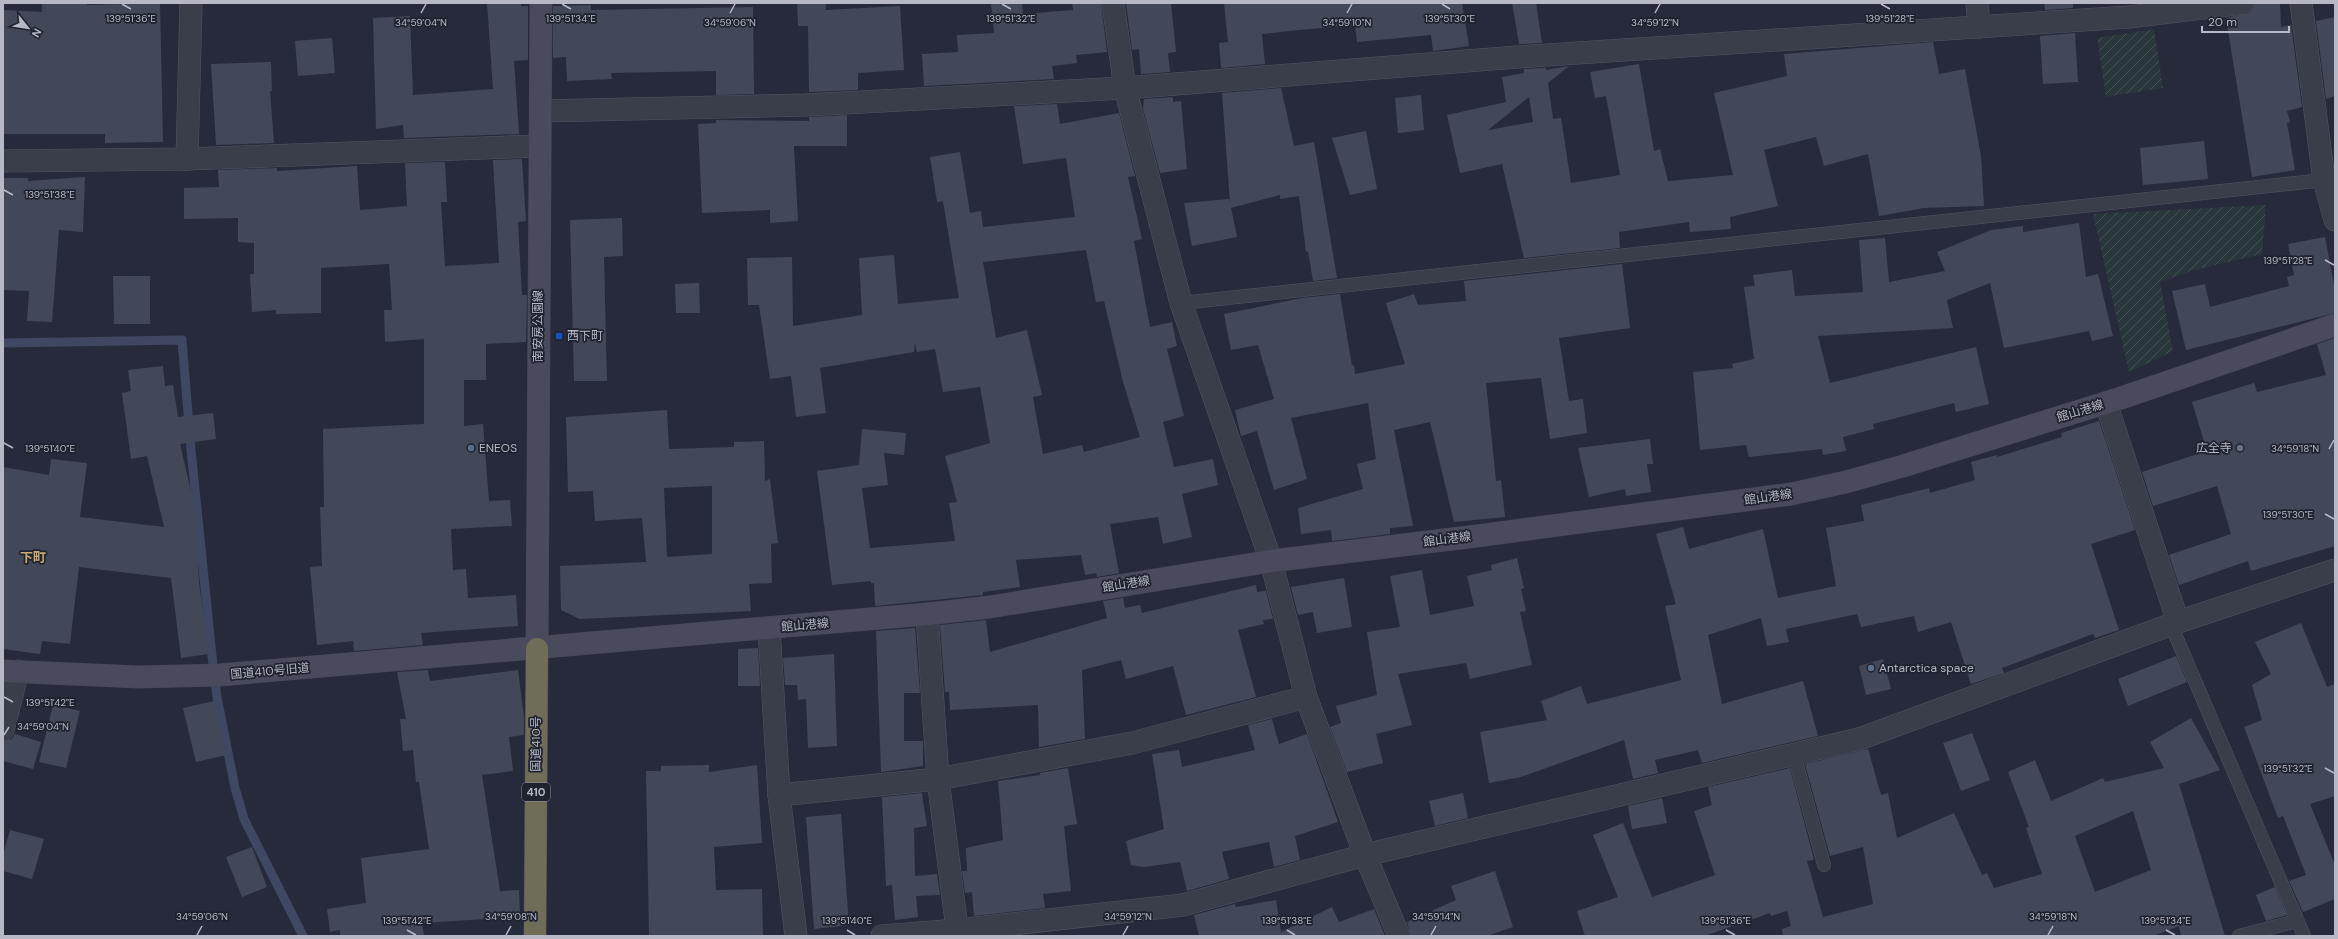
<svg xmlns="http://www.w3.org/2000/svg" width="2338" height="939" font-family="'DM Sans','Noto Sans JP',sans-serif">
<defs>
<pattern id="garden-furrows" width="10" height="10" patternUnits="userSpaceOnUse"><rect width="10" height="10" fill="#29373c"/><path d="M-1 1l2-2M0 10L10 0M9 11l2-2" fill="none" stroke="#465257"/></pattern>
</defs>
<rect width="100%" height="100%" fill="#272a3a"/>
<g fill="url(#garden-furrows)">
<polygon points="2154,29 2163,88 2106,97 2097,38"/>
<polygon points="2266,205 2262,254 2194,270 2160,282 2173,351 2129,372 2093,214"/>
</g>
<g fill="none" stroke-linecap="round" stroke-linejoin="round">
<polyline stroke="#404763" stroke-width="9" points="3,343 182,340 191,450 212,656 217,697 235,788 244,819 303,936"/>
</g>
<g fill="#434859" fill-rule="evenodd">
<polygon points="42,3 87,3 87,5 160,3 163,142 105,143 105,134 3,134 3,10 42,12"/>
<polygon points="487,3 521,3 521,6 528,6 528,60 514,61 519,134 404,138 403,125 376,129 373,18 410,16 413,95 493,89"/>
<polygon points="797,3 826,3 826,10 900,6 904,70 858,73 858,90 809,92 808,26 798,26"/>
<polygon points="991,3 1022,3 1023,14 1073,10 1072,3 1101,3 1107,52 1076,55 1077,63 1052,66 1054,79 924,86 922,54 958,52 957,35 994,33"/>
<polygon points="1126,3 1171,3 1176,52 1168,53 1170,72 1141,74 1139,49 1132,50"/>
<polygon points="1224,3 1462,3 1469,46 1433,51 1431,35 1357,42 1355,25 1299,30 1262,34 1265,64 1221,68 1219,43 1228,42"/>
<polygon points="1512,3 1536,3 1542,43 1519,44"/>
<polygon points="2044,3 2073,3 2073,8 2045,10"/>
<polygon points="2255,3 2280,3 2281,27 2291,25 2302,107 2287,111 2290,122 2287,123 2295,170 2252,177 2226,18 2250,13"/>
<polygon points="591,5 591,10 753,7 754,94 716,95 716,71 611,73 612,79 567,81 566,57 553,58 553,6"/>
<polygon points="2335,17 2335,96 2326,99 2316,21"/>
<polygon points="2075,33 2078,82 2043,84 2040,36"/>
<polygon points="332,38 335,73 298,76 295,41"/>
<path d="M1933 42 1939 74 1965 69 1981 156 1984 206 1924 208 1879 216 1868 154 1824 166 1816 137 1764 150 1778 206 1730 217 1731 229 1690 232 1689 222 1619 232 1620 248 1524 258 1502 164 1460 173 1447 115 1506 102 1502 77 1524 73V69L1546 68V70L1569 66 1548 83 1553 119 1561 118 1571 183 1620 175 1606 96 1595 98 1590 72 1639 64 1654 151 1660 149 1668 181 1733 175 1714 93 1787 76 1784 54ZM1529 97 1533 122 1488 130 1508 114Z"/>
<polygon points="271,62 272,91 270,91 274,143 216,145 211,64"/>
<polygon points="1281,88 1294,146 1314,142 1337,278 1313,281 1308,251 1306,252 1299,196 1280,199 1280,195 1231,208 1237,237 1192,246 1184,203 1229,199 1230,203 1222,93"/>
<polygon points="1421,95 1424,130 1398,133 1395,98"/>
<polygon points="1173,97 1173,102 1181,101 1187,169 1160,173 1143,109 1144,99"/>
<path d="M1057 104 1060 124 1119 113 1135 176 1128 177 1142 239 1134 241 1150 327 1172 322 1177 346 1167 349 1184 416 1163 422 1174 467 1213 459 1218 485 1182 494 1192 537 1163 544 1158 517 1110 524 1119 573 1097 577 1096 573 1085 575 1081 555 1016 560 1020 587 983 592V595L875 606 874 583H871V581L832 585 817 471 859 465 862 429 906 433 904 455 884 453 888 485 862 488 870 548 955 541 949 503 957 502 945 456 990 443 980 387 943 392 935 349 917 352 915 343 914 352 820 368 826 413 796 417 791 376 770 379 759 305H748L747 258 792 257 793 326 862 315 859 258 894 255 898 304 959 298 943 201 937 202 930 157 960 152 970 213 981 211 983 227 1075 217 1066 158 1023 164 1014 106ZM1086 250 1096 302 1104 301 1123 382 1140 437 1084 452 1082 445 1043 454 1033 397 1042 395 1027 330 996 338 983 262Z"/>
<polygon points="847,115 847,146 794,146 798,221 770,223 770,210 702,213 698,124 716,123 716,120 809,121 809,117"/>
<polygon points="1366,131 1377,189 1350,195 1332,138"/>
<polygon points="2204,141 2208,179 2143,185 2140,148"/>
<polygon points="521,159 522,160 526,221 518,222 522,295 527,295 526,342 486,344 486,380 464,380 464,426 483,424 489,501 510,500 512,526 451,529 453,570 466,569 468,598 516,595 518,626 421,633 423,645 354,651 353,641 317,645 310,567 322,566 320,507 324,507 323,429 424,424 424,339 385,342 384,310 392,310 389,264 321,268 321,313 276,314 276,310 252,312 250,274 254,274 254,243 238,242 238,218 184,219 184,188 219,187 218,170 277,168 277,171 357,166 360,210 407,206 405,163 445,162 447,202 441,202 445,266 499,263 493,160"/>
<polygon points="85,177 83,232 59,230 52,322 27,321 29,291 3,290 3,178 28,178 28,181"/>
<polygon points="622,218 623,256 604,257 607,381 574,381 570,220"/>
<polygon points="2079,223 2086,277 2098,274 2113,336 2092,341 2089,331 2004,348 1990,283 1947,300 1953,328 1818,336 1830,383 1976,347 1989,404 1956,412 1954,403 1873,424 1874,429 1843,437 1846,451 1823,455 1822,449 1749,457 1746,445 1700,450 1693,372 1733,368 1732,364 1754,359 1744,287 1755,286 1753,275 1792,270 1795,296 1863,292 1859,240 1885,238 1889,282 1945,271 1937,252 1991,230 2023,226 2023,232"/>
<polygon points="2325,237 2335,290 2335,313 2186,350 2172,291 2205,284 2210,307 2289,286 2287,277 2294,275 2288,244"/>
<polygon points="1622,264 1630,328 1559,338 1569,401 1583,399 1587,433 1550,439 1541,378 1486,383 1496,481 1501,480 1505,517 1454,522 1430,422 1394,430 1413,526 1390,528 1390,534 1332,541 1331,530 1301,534 1298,508 1363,489 1357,464 1376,459 1368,403 1291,418 1307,479 1274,490 1257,431 1241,436 1235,410 1274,399 1258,345 1231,350 1224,314 1302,298 1340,294 1352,366 1354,365 1355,374 1405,364 1386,303 1414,294 1418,305 1466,301 1464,281"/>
<polygon points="113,276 150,276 150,324 114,324"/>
<polygon points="699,283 700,313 676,313 675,284"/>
<polygon points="2335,338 2335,546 2251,571 2248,561 2179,585 2169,555 2231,534 2217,486 2153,506 2142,472 2207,451 2192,402 2254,383 2257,392 2326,375 2317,344"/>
<polygon points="163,366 165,386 173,385 178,417 213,413 216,439 180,444 196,513 199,582 209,654 181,658 171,578 79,567 70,644 42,641 40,654 3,649 3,467 49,475 51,459 87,463 80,517 164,527 147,456 131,459 122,393 131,391 128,370"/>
<path d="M667 410 669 449 734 447V442L764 441 765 481 770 479 778 543 771 544 772 583 749 584 751 611 580 619 561 610 560 566 646 562 642 518 595 521 593 491 568 492 566 417ZM712 486V554L667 557 664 488Z"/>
<polygon points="2099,421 2135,530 2091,544 2119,630 2095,638 2093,634 2002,668 2004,673 1971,684 1951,622 1918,632 1914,616 1861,627 1857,614 1786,629 1789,642 1767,646 1761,618 1708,635 1722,704 1803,681 1818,736 1702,763 1698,750 1655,760 1658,773 1633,779 1624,740 1521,777 1489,783 1480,732 1547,720 1541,701 1581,686 1587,704 1681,680 1665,606 1676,604 1656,534 1683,527 1689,549 1763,529 1778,598 1836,586 1826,528 1864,521 1861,505 1929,488 1930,493 1975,480 1971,462 1997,455 1997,457 2062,437 2061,433"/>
<polygon points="1650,439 1653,464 1647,464 1651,492 1626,496 1625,489 1589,497 1578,448"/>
<polygon points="1517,558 1524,588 1521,589 1526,611 1520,612 1532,665 1470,679 1466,663 1398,674 1412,725 1376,734 1383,763 1347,772 1330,727 1341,723 1336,706 1377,695 1367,632 1400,627 1390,576 1422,570 1430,615 1474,606 1467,576 1492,570 1491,565"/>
<polygon points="1344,578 1352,627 1317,633 1313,612 1298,615 1291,587"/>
<polygon points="1256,585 1257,592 1266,591 1273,619 1263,620 1264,624 1238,630 1256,697 1186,715 1173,666 1126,679 1121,660 1082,670 1085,739 1039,747 1038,705 950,710 949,692 945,692 940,625 986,620 990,652 1107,618 1103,601 1123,598 1125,608 1140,605 1142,613"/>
<polygon points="2301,623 2327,687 2335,684 2335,796 2310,804 2335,865 2335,899 2303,912 2289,881 2306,875 2283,816 2278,818 2244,727 2262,720 2252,685 2271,674 2255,642"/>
<polygon points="915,628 920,693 904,693 904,741 923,741 923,766 881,772 876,631"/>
<polygon points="758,648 760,686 738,686 738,649"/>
<polygon points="834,654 837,746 808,748 806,699 798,700 797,685 785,685 783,658"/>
<polygon points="2176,656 2187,682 2128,706 2118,679"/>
<polygon points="1883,659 1891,689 1866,695 1859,666"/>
<polygon points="428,670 430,681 518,670 524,718 524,735 509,737 513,771 482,775 500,891 519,890 520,917 422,923 424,936 340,936 340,930 330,932 327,909 366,903 361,858 429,849 419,782 416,782 413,750 403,751 400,719 406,719 397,672"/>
<polygon points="214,701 226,755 196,762 183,708"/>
<polygon points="53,705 80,711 66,768 39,762"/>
<path d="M2191 718 2220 770 2179 784 2225 936H2181L2179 926 2153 936H1783L1782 929 1791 926 1787 911 1771 916 1770 913 1704 936H1585L1577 911 1618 897 1593 835 1623 823 1652 897 1715 875 1694 811 1712 805 1708 787 1790 768 1814 860 1807 861 1823 917 1873 904 1863 847 1830 856 1805 764 1868 749 1881 795 1888 793 1897 838 1954 813 1982 875 1987 873 1994 888 2042 874 2026 828 2029 827 2008 772 2035 760 2051 801 2103 778 2105 782 2164 768 2150 742ZM2133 811 2151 870 2095 892 2075 836Z"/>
<polygon points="1272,719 1279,744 1307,734 1338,822 1295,836 1300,860 1274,867 1269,842 1222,852 1229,879 1187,891 1180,862 1144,867 1131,865 1126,841 1164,829 1152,754 1179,750 1182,767 1255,750 1248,725"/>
<polygon points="1972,733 1990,780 1961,791 1943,743"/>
<polygon points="15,734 41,742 33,769 3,761 3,742 12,739"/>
<polygon points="709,765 709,772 757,765 762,843 714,847 716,890 762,889 763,935 649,936 646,771 661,771 661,766"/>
<polygon points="1068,768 1077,824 1064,826 1071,891 1043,894 1045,908 974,916 972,892 965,893 962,871 967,871 966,848 1003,840 998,781 1040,775 1040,773"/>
<polygon points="922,793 927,826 914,828 915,876 937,874 940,895 916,896 918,917 895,920 892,885 886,886 882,797"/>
<polygon points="1463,793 1468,818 1435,826 1429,801"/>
<polygon points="1662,798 1667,823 1632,829 1628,806"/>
<polygon points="841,814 849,925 814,929 806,817"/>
<polygon points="10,830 44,839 32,879 3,871 3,855"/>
<polygon points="252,847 267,887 242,897 226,857"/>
<polygon points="1495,871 1513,927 1487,936 1411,936 1407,922 1456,900 1451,886"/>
<polygon points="2275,887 2287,915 2266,921 2256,895"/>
<polygon points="1276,900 1281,932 1332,907 1339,922 1374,909 1385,936 1199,936 1194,915 1235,904 1236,907"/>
</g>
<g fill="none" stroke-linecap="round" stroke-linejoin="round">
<g stroke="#525562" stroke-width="14">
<g id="lane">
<polyline points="1181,303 2324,180"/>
<polyline points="2171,625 2304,936"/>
<polyline points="1794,754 1824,865"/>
<polyline points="2239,936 2297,921"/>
</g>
</g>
<g stroke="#525562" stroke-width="23">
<g id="street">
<polyline points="1113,3 1125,88 1181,303 1271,561 1306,697 1365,855 1399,936"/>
<polyline points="1977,3 1979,27"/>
<polyline points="2301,3 2324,180 2335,220"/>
<polyline points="541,111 806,105 1125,88 1517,57 2129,17 2243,3"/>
<polyline points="187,159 191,3"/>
<polyline points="3,161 187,159 538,146"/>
<polyline points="2106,403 2178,622"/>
<polyline points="927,614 938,779 958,936"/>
<polyline points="769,628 779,795 796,936"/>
<polyline points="3,730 18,671"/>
<polyline points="779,795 938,779 1132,743 1306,697"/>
<polyline points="882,936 958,930 1183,905 1365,855 1859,739 2178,622 2335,570"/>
</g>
</g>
<g stroke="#434653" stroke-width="23">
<g id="secondary">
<polyline points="537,649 541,3"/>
<polyline points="3,671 139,677 220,675 927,614 990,607 1271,561 1477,536 1791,494 1846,482 1903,466 2121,398 2335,325"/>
</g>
</g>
<g stroke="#424552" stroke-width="23">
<polyline id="highway" points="535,936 537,649"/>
</g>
<use href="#lane" stroke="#3a3d4a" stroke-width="13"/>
<use href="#street" stroke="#3a3d4a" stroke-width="22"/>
<use href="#secondary" stroke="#494b5d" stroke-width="22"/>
<use href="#highway" stroke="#6f6c58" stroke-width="22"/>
</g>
<path fill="none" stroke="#b6b8c6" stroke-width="1.5" d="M122 4 131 9M562 4 571 9M1002 4 1011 9M1442 4 1450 9M1881 4 1890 9M421 13 426 4M730 13 735 4M1347 13 1352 4M1655 13 1660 4M4 190 13 195M2325 260 2334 265M4 443 13 448M2329 449 2334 440M2325 514 2334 519M4 697 13 702M4 735 9 727M2325 768 2334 773M407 930 416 935M847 930 855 935M1287 930 1295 935M1726 930 1735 935M2166 930 2175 935M197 935 202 926M506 935 511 926M1123 935 1128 926M1431 935 1436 926M2048 935 2053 926"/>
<rect fill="#1a4fb4" stroke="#1f222f" stroke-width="1.5" x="555" y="332" width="8" height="8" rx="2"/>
<g fill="#5c6f8a" stroke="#1f222f" stroke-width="1.5">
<circle cx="471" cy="448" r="4"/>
<circle cx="1871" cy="668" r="4"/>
</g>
<circle fill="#6b7280" stroke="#1f222f" stroke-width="1.5" cx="2240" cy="448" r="4"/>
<g text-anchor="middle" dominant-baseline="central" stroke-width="3.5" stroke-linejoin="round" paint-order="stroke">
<rect fill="#1f222f" stroke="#898b99" stroke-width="1" x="522" y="783" width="28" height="18" rx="3"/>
<g font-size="11" font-weight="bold" fill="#b6b8c6">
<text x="536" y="792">410</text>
</g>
<g font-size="12" fill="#b6b8c6" stroke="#1f222f">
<text transform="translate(538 326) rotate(-90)">南安房公園線</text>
<text transform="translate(2080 411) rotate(-17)">館山港線</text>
<text transform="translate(1768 497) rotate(-8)">館山港線</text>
<text transform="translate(1447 539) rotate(-7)">館山港線</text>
<text transform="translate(1126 584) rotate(-9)">館山港線</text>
<text transform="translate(805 625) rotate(-5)">館山港線</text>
<text transform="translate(270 671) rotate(-5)">国道410号旧道</text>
<text transform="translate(536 744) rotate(-90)">国道410号</text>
</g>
<g font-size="12" fill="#b6b8c6" stroke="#1f222f" text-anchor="start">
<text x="567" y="336">西下町</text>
<text x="479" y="448">ENEOS</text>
<text x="2232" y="448" text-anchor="end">広全寺</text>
<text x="1879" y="668">Antarctica space</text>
</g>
<g font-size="13" font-weight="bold" fill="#c6aa70" stroke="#1f222f">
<text x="33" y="557">下町</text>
</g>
</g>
<g font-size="10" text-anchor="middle" fill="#b6b8c6" stroke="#1f222f" stroke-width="3.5" stroke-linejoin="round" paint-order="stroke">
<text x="131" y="22">139°51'36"E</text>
<text x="571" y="22">139°51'34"E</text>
<text x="1011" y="22">139°51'32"E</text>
<text x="1450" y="22">139°51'30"E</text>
<text x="1890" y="22">139°51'28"E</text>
<text x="421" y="26">34°59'04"N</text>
<text x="730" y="26">34°59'06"N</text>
<text x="1347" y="26">34°59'10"N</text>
<text x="1655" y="26">34°59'12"N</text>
<text x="50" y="198">139°51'38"E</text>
<text x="2288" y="264">139°51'28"E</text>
<text x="50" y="452">139°51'40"E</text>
<text x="2295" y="452">34°59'18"N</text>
<text x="2288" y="518">139°51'30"E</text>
<text x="50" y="706">139°51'42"E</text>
<text x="43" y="730">34°59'04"N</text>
<text x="2288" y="772">139°51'32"E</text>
<text x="202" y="920">34°59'06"N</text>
<text x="511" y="920">34°59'08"N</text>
<text x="1128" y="920">34°59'12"N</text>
<text x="1436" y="920">34°59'14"N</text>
<text x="2053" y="920">34°59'18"N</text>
<text x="407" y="924">139°51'42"E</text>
<text x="847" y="924">139°51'40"E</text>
<text x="1287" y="924">139°51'38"E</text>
<text x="1726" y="924">139°51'36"E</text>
<text x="2166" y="924">139°51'34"E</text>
</g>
<rect width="2338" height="939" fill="none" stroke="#b6b8c6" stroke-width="8"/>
<g transform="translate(28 28) rotate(120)" stroke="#1f222f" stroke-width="3" paint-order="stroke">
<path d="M0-3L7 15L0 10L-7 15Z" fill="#b6b8c6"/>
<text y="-6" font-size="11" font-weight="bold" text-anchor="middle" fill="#b6b8c6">N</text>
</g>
<path d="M2202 26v6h87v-6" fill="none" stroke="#b6b8c6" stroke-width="2"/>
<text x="2208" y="26" font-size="12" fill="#b6b8c6" stroke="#1f222f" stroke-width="3" paint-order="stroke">20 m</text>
</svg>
